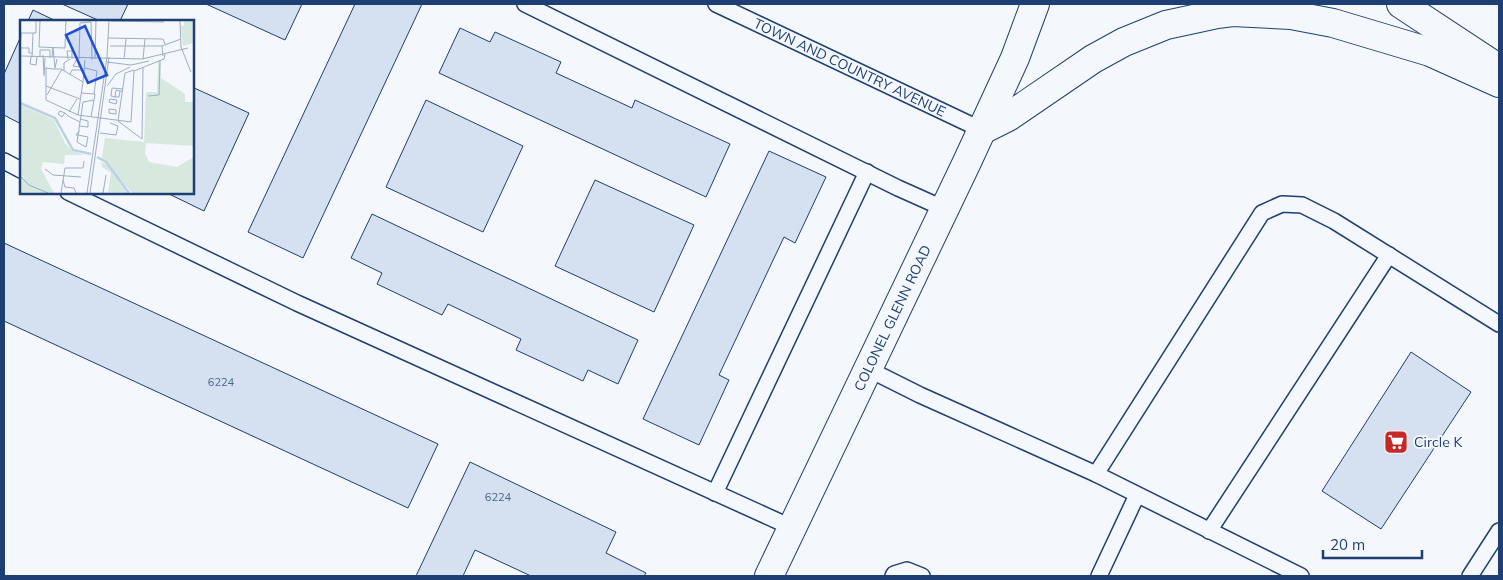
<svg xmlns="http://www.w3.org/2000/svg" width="1503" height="580" font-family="Mulish,sans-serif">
<rect width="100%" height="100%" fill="#f4f7fb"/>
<g fill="#d5e0f0" stroke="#1d3f73">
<polygon points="62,4 128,4 120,21 100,21"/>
<polygon points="206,4 302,4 285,40"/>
<polygon points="355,4 422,4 303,258 248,232"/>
<polygon points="33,10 56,21 28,21"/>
<polygon points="460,28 490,42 495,32 561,62 556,73 632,108 635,100 730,144 706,197 439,73"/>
<polygon points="21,36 21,124 4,115 4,74"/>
<polygon points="192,87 249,113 204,211 165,192 192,192"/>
<polygon points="426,100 523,146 483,232 386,187"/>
<polygon points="769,151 826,177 795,243 784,237 719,375 729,380 699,445 643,419"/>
<polygon points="595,180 694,225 654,312 555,266"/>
<polygon points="372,214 638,340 618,384 588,370 583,381 516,350 521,339 448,304 442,315 377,284 382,273 351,258"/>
<polygon points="4,243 438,444 408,508 4,321"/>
<polygon points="1411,352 1471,392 1381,529 1322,491"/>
<polygon points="470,462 616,532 606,553 646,573 644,576 531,576 475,550 463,576 416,576"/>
</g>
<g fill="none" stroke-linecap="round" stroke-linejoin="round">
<g stroke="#1d3f73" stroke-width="18">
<g id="lane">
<polyline points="525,4 898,188 945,209"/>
<path id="s1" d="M716 4 982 130"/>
<polyline points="4,161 21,170"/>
<polyline points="68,192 297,303 793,528"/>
<polyline points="868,369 920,395 1096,474 1301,576"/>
<polyline points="1096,474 1262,213 1282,204 1302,205 1334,221 1499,324"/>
<polyline points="715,493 867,172"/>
<polyline points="1209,531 1389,255"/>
<polyline points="893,576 894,574 907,570 922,576"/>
<polyline points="1099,576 1137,495"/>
<polyline points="1470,576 1499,531"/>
</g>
</g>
<g stroke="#1d3f73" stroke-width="30">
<g id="secondary">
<polyline points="1401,4 1498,68"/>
<polyline points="982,130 1008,117 1093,59 1124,42 1166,25 1217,14 1233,12 1291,15 1333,23 1430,52 1499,83"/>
</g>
</g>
<g stroke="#1d3f73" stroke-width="30">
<g id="primary">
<path id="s2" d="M769 576 967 162 1015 58 1035 4"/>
</g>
</g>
<use href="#lane" stroke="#f4f7fb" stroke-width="15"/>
<use href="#secondary" stroke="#f4f7fb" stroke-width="28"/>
<use href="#primary" stroke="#f4f7fb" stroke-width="28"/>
</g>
<defs>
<g id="supermarket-square" transform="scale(1.25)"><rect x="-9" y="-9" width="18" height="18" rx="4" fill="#c62828" stroke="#f4f7fb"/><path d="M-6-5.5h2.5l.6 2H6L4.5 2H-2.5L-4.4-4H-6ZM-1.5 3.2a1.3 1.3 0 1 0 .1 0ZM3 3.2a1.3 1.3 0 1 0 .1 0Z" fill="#fff"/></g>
</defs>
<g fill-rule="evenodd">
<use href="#supermarket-square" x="1396" y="442"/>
</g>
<g text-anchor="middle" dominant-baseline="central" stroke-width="4" stroke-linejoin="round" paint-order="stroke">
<g font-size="11" fill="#4b6792">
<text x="221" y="382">6224</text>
<text x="498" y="497">6224</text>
</g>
<g font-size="14" fill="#1d3f73" stroke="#f4f7fb">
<text stroke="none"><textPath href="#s1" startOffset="148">TOWN AND COUNTRY AVENUE</textPath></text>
<text stroke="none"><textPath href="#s2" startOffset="286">COLONEL GLENN ROAD</textPath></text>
</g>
<g font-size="14" fill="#1d3f73" stroke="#f4f7fb" text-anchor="start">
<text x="1414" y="442">Circle K</text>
</g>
</g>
<g transform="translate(20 20)">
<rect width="174" height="174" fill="#f4f7fb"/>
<path d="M164 0H174V23L163 26 161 6H164ZM138 42H141V58L165 74V82H174V126L126 123 125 133 129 142 157 147 174 137V173H112L82 138 85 118 124 122 126 72H137ZM0 85 34 100 45 123 52 131 64 135H45L44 144 23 142 21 149 34 173H0ZM81 142 87 145 107 173 88 172 91 153 82 147Z" fill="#d7e8df"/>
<path fill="none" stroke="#bed0e5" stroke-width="2.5" d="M0 83 35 98 53 130 71 134M77 137 86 142 109 173"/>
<path fill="none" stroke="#9eadc5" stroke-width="1" d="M20 0 19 27 45 28 46 0M160 0 161 27 171 52M91 1 144 2M0 13H16V0M88 18 143 19 145 24M90 26H142M0 28H9V33H13M23 35 24 54M0 36 1 13M0 36 122 39 168 28M20 36V30H30V38M143 36 142 26 161 19M11 37 10 44 16 45 17 37M12 37 13 13M32 37 33 27 35 48 37 39M48 39 47 31H52V39M57 39 53 46 59 47 60 44M59 39 60 3 71 2 72 40M75 39 76 0M104 39 106 19M123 39 125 19M87 42 111 45 129 41M25 48H26L33 49H41L63 62 58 95 26 80V48M65 48 77 51 74 74M114 50 105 53 98 101 122 119 123 47M44 51V43L50 39M50 54 52 50H65M24 56 25 38M63 62 65 40M26 66 60 79M87 66 96 54 110 47M100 71 99 77H95L96 70 100 71H102M61 73 75 74 71 97M27 75 42 49M128 76 139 75 140 40M95 77 91 76 92 68 103 69M90 79 97 80 96 84 89 82ZM89 89 96 90V94L89 93ZM49 92 57 79M45 93 42 97 38 94 40 91 45 93 48 96 60 102M58 95 111 102 114 51 144 39 145 34M59 106 68 107V101L60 99M59 111 56 115H58L68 117 66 127 57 122 58 115 59 111V108L61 96 63 82 74 80M80 113 96 115 98 106 90 103M25 149 33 155 61 157M0 156 9 165 28 173M43 160 45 167 54 168 56 173M41 173 45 148H63L64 141M67 173 87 37 89 0M70 173 89 37M83 173 86 155"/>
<path fill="#1d4ed8" fill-opacity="0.15" stroke="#1d4ed8" stroke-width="2.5" d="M65 6 87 55 68 63 46 15Z"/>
<rect width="174" height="174" fill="none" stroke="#1d3f73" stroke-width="2.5"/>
</g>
<rect width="1503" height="580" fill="none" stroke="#1d3f73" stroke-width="10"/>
<path d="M1323 550v8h99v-8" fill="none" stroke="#1d3f73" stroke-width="2.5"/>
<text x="1330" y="550" font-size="15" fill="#1d3f73" stroke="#f4f7fb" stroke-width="4" paint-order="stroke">20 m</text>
</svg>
